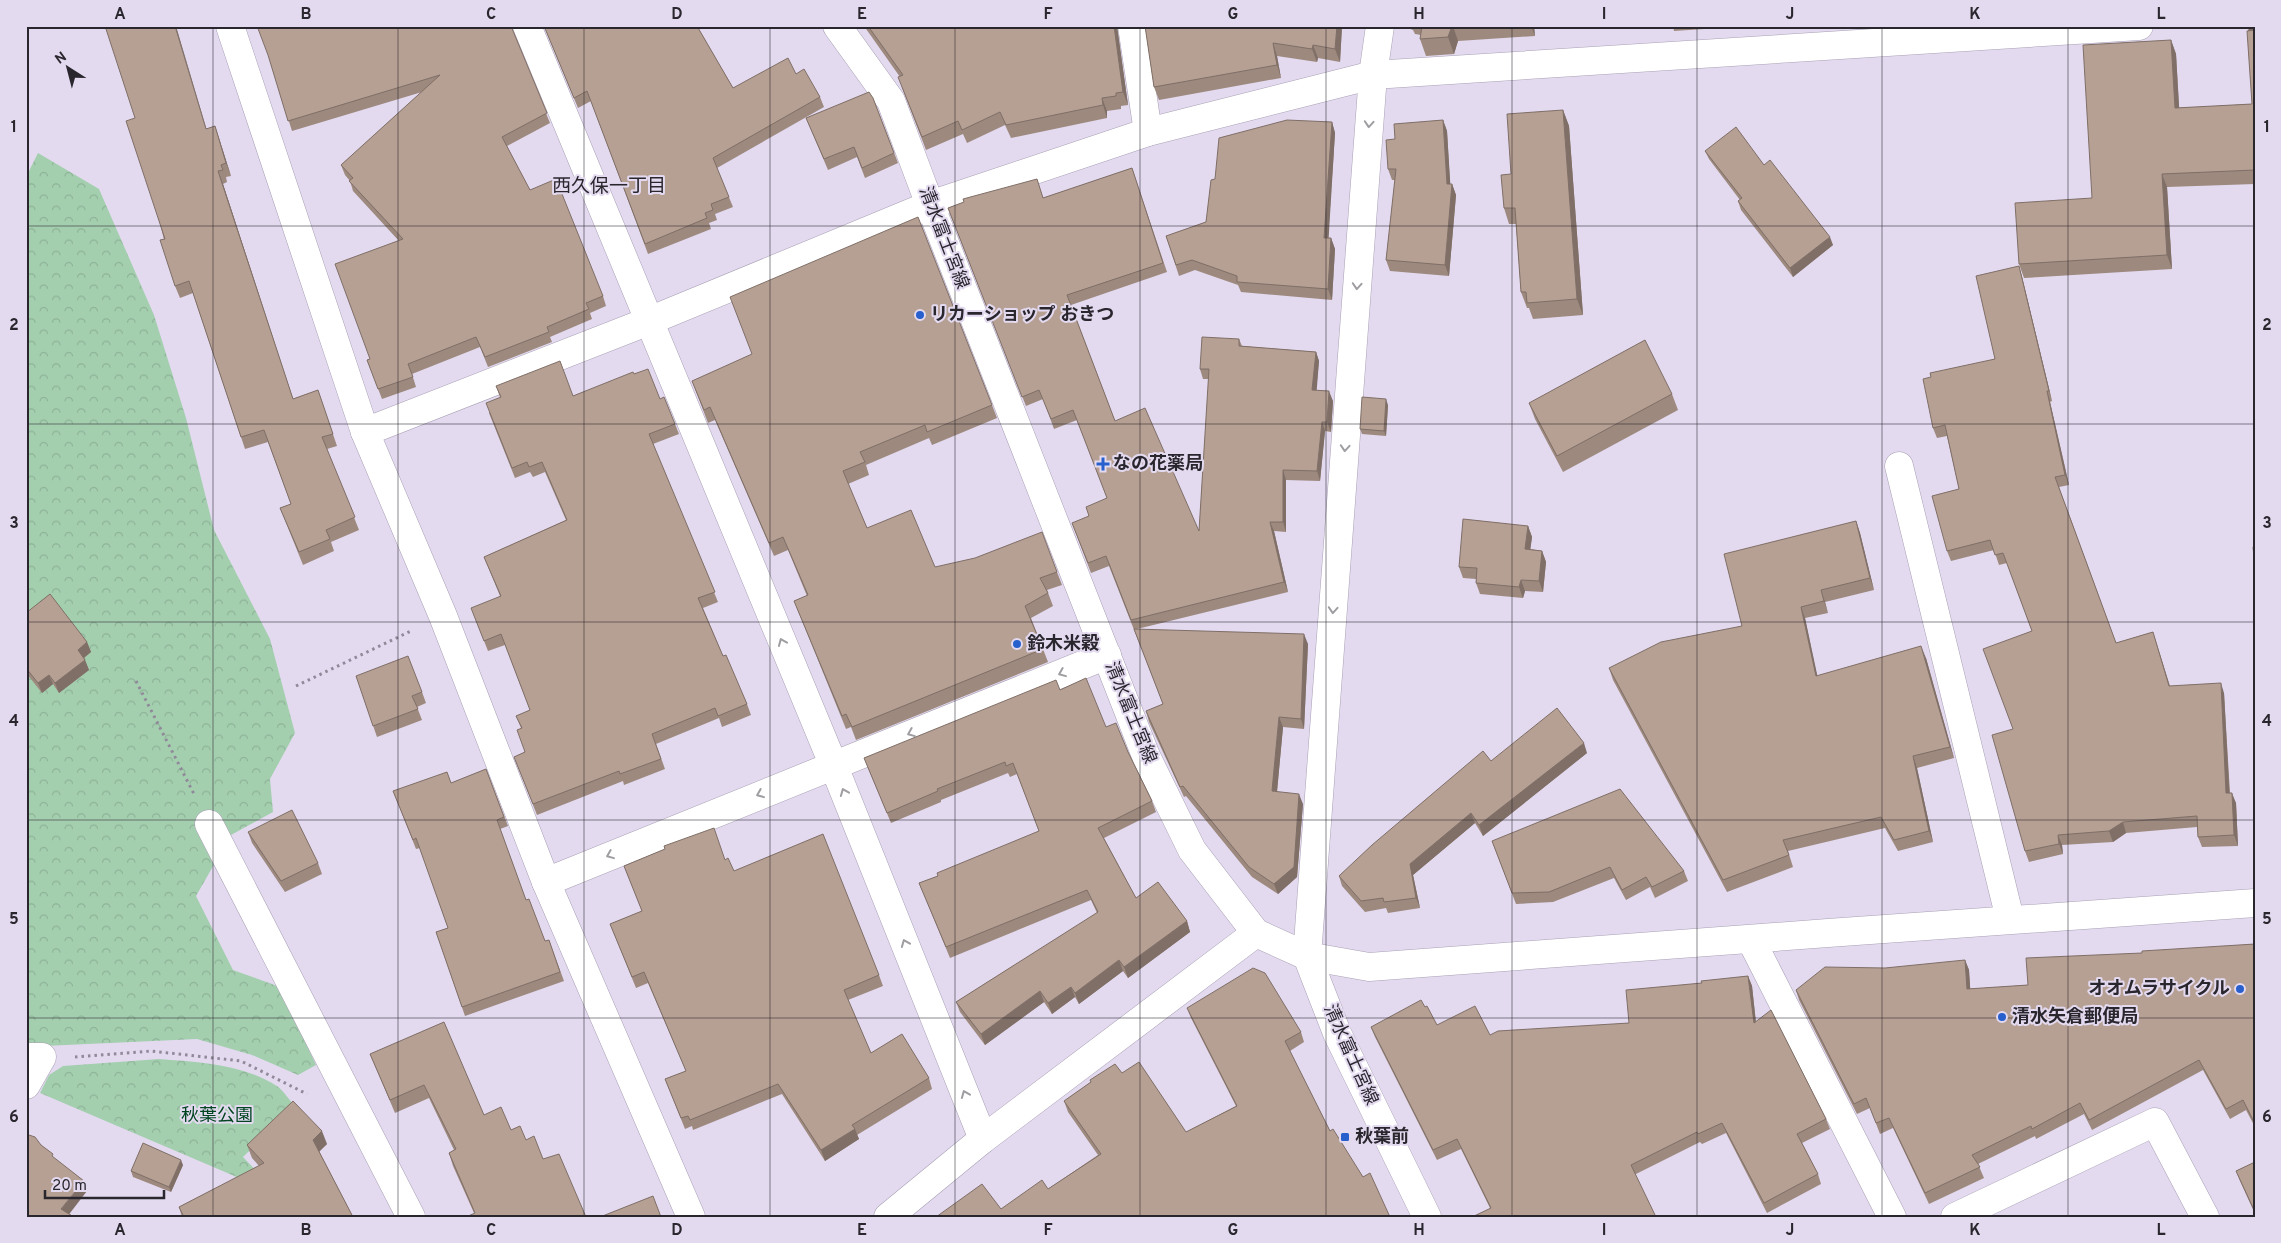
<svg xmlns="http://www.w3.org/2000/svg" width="2281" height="1243" font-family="Overpass,'Noto Sans JP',sans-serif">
<defs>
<pattern id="forest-crowns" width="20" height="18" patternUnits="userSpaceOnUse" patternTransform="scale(1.25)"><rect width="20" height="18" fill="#a4cfaf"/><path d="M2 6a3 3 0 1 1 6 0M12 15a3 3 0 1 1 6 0" fill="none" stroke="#8db297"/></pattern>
</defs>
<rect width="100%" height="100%" fill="#e3daf0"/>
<g fill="url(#forest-crowns)">
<polygon points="38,153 99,189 154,315 186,418 214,530 270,639 295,733 270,779 273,812 231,835 196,896 233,970 280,987 316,1065 298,1075 252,1055 197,1039 44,1046 26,1045 26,177"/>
<path d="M159 1059C198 1062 243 1064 277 1086 284 1091 289 1100 295 1106L243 1157 272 1187 267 1190 40 1093 49 1075 63 1066Z"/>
</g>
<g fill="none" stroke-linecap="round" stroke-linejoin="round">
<g stroke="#a9a0b5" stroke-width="29">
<g id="minor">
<polyline points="230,26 365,432 443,616 546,882 691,1217"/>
<polyline points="527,26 833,764 983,1139"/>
<polyline points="1132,26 1148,132"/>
<path d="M1380 26 1373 75 1307 956 1369 967C1665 946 1959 922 2255 903"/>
<polyline points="365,432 649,321 930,205 1148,132 1373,75 2139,26"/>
<polyline points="1899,466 2010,919"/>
<polyline points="209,824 411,1217"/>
<polyline points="546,882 1107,655"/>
<polyline points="1751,940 1892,1217"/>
<polyline points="26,1057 42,1057 26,1085"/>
<polyline points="888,1217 983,1139 1256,933"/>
<polyline points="1955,1217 2155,1122 2205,1217"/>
</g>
</g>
<g stroke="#a9a0b5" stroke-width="29">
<polyline id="major" points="837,26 891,101 930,205 1146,756 1192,850 1256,933 1307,956 1337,1033 1427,1217"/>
</g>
<g stroke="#908999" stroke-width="3" stroke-dasharray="2.5 4" stroke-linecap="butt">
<polyline points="136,681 194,794"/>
<polyline points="296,686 411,631"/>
<polyline points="75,1057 151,1051 241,1061 307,1094"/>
</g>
<use href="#minor" stroke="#fff" stroke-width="28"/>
<use href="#major" stroke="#fff" stroke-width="28"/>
</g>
<g fill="#9d897e">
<polygon points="512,26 512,30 550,123 507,146 530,190 603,296 606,306 590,313 592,319 550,337 552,342 488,367 480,347 412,374 416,387 382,399 367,360 370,359 399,241 353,191 350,181 345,175 341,165 422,92 292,131 269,58"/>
<polygon points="544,26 697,26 733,88 796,74 820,97 824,107 717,168 733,207 715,214 717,220 709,223 711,229 648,254 591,101 578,108"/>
<polygon points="864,26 1117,26 1128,105 1121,106 1121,109 1107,111 1107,118 1011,138 1005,125 967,143 963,134 926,150 903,90 900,77"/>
<polygon points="1145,26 1342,26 1340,62 1318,58 1317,62 1277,56 1281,78 1159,100 1154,87"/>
<polygon points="1402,26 1534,26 1535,36 1458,41 1454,54 1426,56 1420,39 1421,35 1415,34 1413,30"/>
<polygon points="1673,26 1734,26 1734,27 1674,31"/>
<polygon points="2255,26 2255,184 2167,187 2172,269 2024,278 2019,264 2092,198 2171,40 2176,54 2179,108 2252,104 2248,31"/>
<polygon points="873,98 898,163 865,178 857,157 828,170 806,118"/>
<polygon points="1563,110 1569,126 1583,315 1533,319 1529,308 1527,308 1521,292 1516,224 1509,224 1504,208 1511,174"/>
<polygon points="135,118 207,129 215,126 231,176 226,177 227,182 223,184 293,399 318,390 337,446 327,449 359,530 331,542 334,551 303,565 280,508 291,504 268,442 245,449 193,293 180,298 175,286"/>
<polygon points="1443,120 1447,131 1450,184 1452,184 1456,195 1449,276 1390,271 1386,260 1395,180 1392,180 1388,169 1395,139"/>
<polygon points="1332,122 1335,133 1328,238 1331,238 1335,249 1332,300 1241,292 1238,285 1195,270 1179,276 1166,236 1206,222 1215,179"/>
<polygon points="1705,151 1764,165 1833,245 1793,277 1741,210 1738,201 1740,200 1709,159"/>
<polygon points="1132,168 1167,272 1071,305 1115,421 1199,531 1209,379 1203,379 1200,369 1239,339 1242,346 1316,352 1319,361 1316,390 1333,401 1331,432 1325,431 1320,481 1286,480 1286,532 1274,531 1288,592 1137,629 1308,644 1304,729 1283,727 1277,792 1303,804 1297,877 1278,894 1252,877 1186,796 1184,797 1149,722 1146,711 1163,704 1109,566 1091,573 1072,523 1089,516 1107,498 1077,420 1054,429 1043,399 1026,406 948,208 1037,179 1043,198"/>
<polygon points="2019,266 2022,277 2052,401 2050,402 2069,485 2059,487 2116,643 2153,632 2170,686 2224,693 2230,793 2236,803 2238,846 2202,847 2198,837 2197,827 2126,833 2113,842 2062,845 2063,854 2029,862 2025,851 2013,729 2032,631 2007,563 1999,565 1994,550 1951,561 1947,551 1959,489 1947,436 1937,438 1933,428 1931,377 1995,359"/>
<polygon points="634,374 660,399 675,424 679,434 653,444 718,602 703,608 723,656 747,704 751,715 722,727 719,718 656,744 665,769 624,785 623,781 537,815 514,757 525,752 521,728 516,716 530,710 505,645 488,651 475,618 500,596 484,557 566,520 545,472 533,477 530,472 515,478 489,413 500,397 496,386 573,396"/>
<polygon points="692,381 992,405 997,418 932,445 929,438 866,465 869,475 848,484 867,528 935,567 1057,572 1062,585 1047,590 1053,606 1031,618 1048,662 856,740 851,727 846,729 794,601 807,596 788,550 774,556 715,420 708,423"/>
<polygon points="1672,394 1678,410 1563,472 1535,419 1529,403"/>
<polygon points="1388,405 1386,436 1362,434 1360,429"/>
<polygon points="1856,521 1860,533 1874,590 1825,602 1828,613 1805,618 1817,676 1926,658 1954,758 1917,768 1933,842 1898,851 1885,828 1788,851 1793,867 1727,892 1613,680 1609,668 1742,626"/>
<polygon points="1528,526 1532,537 1530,549 1542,551 1546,562 1543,592 1525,591 1523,598 1480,594 1476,583 1476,579 1463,578 1459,567"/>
<polygon points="26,613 87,642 91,652 84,658 89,670 59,693 53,684 42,693 27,674 26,675"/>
<polygon points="356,676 422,692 426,703 417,707 422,720 377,737"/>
<polygon points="1060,690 1106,727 1128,752 1152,801 1156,812 1104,838 1136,898 1187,921 1190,932 1128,978 1123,971 1079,1004 1075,997 1052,1014 1044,1002 985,1045 960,1012 956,1002 1097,913 1091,900 950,958 919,883 938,876 1039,831 1017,774 1010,777 1008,773 941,800 941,802 891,823 864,758"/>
<polygon points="1587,753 1483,836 1475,823 1413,875 1420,908 1388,913 1386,908 1365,912 1342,886 1339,876 1491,761"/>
<polygon points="486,769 508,826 500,829 526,900 545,941 549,940 564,981 465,1016 436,932 448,928 420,848 416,849 393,791 451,783"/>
<polygon points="248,832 318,863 322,874 285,892 252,843"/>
<polygon points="1492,841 1684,871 1688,881 1655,898 1650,887 1626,900 1614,878 1553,902 1516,904"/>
<polygon points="725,860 734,871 879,975 883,986 848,1000 871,1053 929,1078 932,1089 857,1135 859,1139 825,1161 782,1094 693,1130 692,1126 685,1129 665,1079 686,1071 648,983 636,988 610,924 642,911 624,866"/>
<polygon points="2255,944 2255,1127 2246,1110 2230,1119 2203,1070 2092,1130 2084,1114 2036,1139 2035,1136 1978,1164 1984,1178 1929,1204 1893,1128 1880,1134 1870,1108 1857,1114 1799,1000 1796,990 1965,960 1969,970 1970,989 2028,985 2142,953"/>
<polygon points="1748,976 1752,986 1756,1022 1826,1119 1830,1129 1802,1143 1818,1174 1821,1184 1767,1213 1726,1133 1702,1144 1700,1142 1636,1174 1490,1208 1461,1149 1437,1160 1375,1037 1371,1027 1425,1007 1437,1025 1490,1035 1629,1023 1702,983"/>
<polygon points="1187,1008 1301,1032 1304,1042 1290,1051 1330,1131 1363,1177 1001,1209 1048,1189 1098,1155 1068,1112 1064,1101 1091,1082 1090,1080 1122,1073 1186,1132 1236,1106 1191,1018"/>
<polygon points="370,1054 511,1130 520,1126 474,1213 453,1166 449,1153 454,1150 429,1098 395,1113 375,1066"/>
<polygon points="327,1144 319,1151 353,1217 182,1217 179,1207 259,1166 252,1158 247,1145"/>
<polygon points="2255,1162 2255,1214 2240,1181 2236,1171"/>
<polygon points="183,1165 171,1192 133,1177 131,1171"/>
</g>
<g fill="#7f6f67">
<polygon points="175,26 176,26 210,141 206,129"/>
<polygon points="1114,26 1117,26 1128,105 1123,92"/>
<polygon points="1337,26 1342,26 1340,62 1335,49"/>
<polygon points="1452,26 1453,26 1458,41 1454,54 1448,37"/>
<polygon points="1531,26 1534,26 1535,36"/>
<polygon points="2251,26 2255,26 2255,36 2251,39 2248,30"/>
<polygon points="2171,40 2176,54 2180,122 2175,108"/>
<polygon points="1273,43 1277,56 1281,78 1277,65"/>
<polygon points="1313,45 1318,58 1317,62 1312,49"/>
<polygon points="1102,98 1107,111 1107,118 1103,105"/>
<polygon points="1563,110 1569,126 1583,315 1577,299"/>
<polygon points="1443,120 1447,131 1451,195 1447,184"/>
<polygon points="1332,122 1335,133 1328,248 1324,238"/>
<polygon points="215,126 219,138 231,176 226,163"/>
<polygon points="218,171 223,184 297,412 293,399"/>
<polygon points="2162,174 2167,187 2172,269 2167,255"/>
<polygon points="1452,184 1456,195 1449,276 1445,265"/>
<polygon points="1830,237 1833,245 1793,277 1790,268"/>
<polygon points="1331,238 1335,249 1332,300 1328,289"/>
<polygon points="2019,266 2022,277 2052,401 2049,391"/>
<polygon points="1316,352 1319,361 1316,399 1312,390"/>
<polygon points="1329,391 1333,401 1331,432 1327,422"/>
<polygon points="2047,391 2050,402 2069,485 2065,475"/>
<polygon points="1386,399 1388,405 1386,436 1384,431"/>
<polygon points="1322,422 1325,431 1320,481 1317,471"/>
<polygon points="1283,470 1286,480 1286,532 1283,522"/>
<polygon points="1856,521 1860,533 1874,590 1870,578"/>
<polygon points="1270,522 1274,531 1288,592 1284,582"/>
<polygon points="1528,526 1532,537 1529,560 1525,549"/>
<polygon points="1542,551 1546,562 1543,592 1539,581"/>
<polygon points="1521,580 1525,591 1523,598 1519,587"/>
<polygon points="1821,590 1825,602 1828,613 1824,601"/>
<polygon points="1801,607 1805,618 1820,688 1816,676"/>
<polygon points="2153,632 2156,642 2173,697 2169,686"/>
<polygon points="1304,634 1308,644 1304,729 1301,719"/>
<polygon points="87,642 91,652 81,660 78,650"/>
<polygon points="1921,646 1926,658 1954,758 1950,747"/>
<polygon points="85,660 89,670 59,693 55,683"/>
<polygon points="49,675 53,684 42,693 38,683"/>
<polygon points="2221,683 2224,693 2230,803 2226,793"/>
<polygon points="1279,717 1283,727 1276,802 1272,791"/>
<polygon points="1584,743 1587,753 1483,836 1479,825"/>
<polygon points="1913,756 1917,768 1933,842 1929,831"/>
<polygon points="2232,793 2236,803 2238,846 2234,835"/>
<polygon points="1299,794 1303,804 1297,877 1278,894 1274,884"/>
<polygon points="1471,813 1475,823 1413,875 1420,908 1416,898 1410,864"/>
<polygon points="2123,822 2126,833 2113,842 2109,831"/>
<polygon points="2058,835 2062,845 2063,854 2059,844"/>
<polygon points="1187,921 1190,932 1128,978 1124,967"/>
<polygon points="1119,960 1123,971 1079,1004 1075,993"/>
<polygon points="1965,960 1969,970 1971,1000 1967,989"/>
<polygon points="1748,976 1752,986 1757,1033 1754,1023"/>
<polygon points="1071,987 1075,997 1052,1014 1048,1003"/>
<polygon points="1040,991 1044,1002 985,1045 981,1034"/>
<polygon points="855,1129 859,1139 825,1161 821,1150"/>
<polygon points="322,1131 327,1144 318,1153 313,1140"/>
<polygon points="181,1160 183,1165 171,1192 169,1187"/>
<polygon points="84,1181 87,1191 67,1217 61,1209"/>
</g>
<g fill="#b69f93" stroke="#7f6f67">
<polygon points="105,26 175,26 206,129 215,126 226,163 221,165 223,170 218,171 293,399 318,390 333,434 322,437 355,517 326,530 330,539 299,552 280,508 291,504 264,430 241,437 189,281 175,286 160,240 165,239 126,121 135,118"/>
<polygon points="257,26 511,26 547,113 502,137 530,190 556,179 603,296 586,303 589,309 547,327 549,332 485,357 476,337 408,364 413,377 378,389 367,360 370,359 335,264 403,239 349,181 353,178 341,165 440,75 288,121 268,55"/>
<polygon points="544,26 697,26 733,88 788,58 796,74 804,69 820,97 713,158 729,197 711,204 713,210 705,213 707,218 645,244 587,91 574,98"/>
<polygon points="868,26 1114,26 1123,92 1116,93 1116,96 1102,98 1103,105 1006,125 1000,112 962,130 958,121 922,137 898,77 903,75"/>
<polygon points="1145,26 1337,26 1335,49 1313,45 1312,49 1273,43 1277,65 1154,87"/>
<polygon points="1422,26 1452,26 1448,37 1420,39"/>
<polygon points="2255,30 2255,170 2162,174 2167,255 2019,264 2015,203 2092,198 2083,45 2171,40 2175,108 2252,104 2247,31"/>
<polygon points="869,92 873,98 894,153 862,168 854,147 824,159 806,118"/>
<polygon points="1563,110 1577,299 1527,303 1526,292 1521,292 1515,208 1504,208 1501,175 1511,174 1507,114"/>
<polygon points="1287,120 1332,122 1324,238 1331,238 1328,289 1237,282 1237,276 1192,260 1176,265 1166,236 1206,222 1211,180 1215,179 1219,138"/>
<polygon points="1443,120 1447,184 1452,184 1445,265 1386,260 1396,169 1388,169 1386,140 1395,139 1394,124"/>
<polygon points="1736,127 1764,165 1770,160 1830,237 1790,268 1738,201 1742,198 1705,151"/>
<polygon points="1132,168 1163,263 1067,295 1115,421 1145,408 1199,531 1209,369 1200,369 1202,337 1239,339 1239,346 1316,352 1312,390 1329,391 1327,422 1322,422 1317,471 1283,470 1283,522 1270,522 1284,582 1131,620 1106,556 1088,563 1072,523 1089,516 1086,507 1107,498 1073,410 1051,419 1039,390 1022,397 948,208 964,202 963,199 1037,179 1043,198"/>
<polygon points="918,217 992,405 927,432 925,425 860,452 865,462 843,471 867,528 911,510 935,567 975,558 1042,532 1057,572 1040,578 1048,593 1025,606 1043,649 852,727 846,714 842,716 794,601 808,595 783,537 769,543 710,407 704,410 692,381 752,354 730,297"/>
<polygon points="2019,266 2049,391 2047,391 2065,475 2055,477 2116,643 2153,632 2169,686 2221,683 2226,793 2232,793 2234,835 2198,837 2197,816 2123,822 2109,831 2058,835 2059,844 2025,851 1992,735 2013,729 1983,649 2032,631 2003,553 1995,555 1990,540 1947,551 1932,496 1959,489 1945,425 1933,428 1923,379 1931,377 1930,373 1995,359 1976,276"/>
<polygon points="1645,340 1672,394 1557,456 1529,403"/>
<polygon points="560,361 573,396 633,372 634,374 648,369 660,399 664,397 675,424 649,434 715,592 698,598 723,656 726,655 747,704 718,716 715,708 652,734 661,759 620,774 619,771 533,804 514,757 525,752 517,730 522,728 516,716 530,710 501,634 484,641 471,608 501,596 484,557 567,520 542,462 529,467 527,462 512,468 486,403 501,397 496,386"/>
<polygon points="1362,397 1386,399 1384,431 1360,429"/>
<polygon points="1463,519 1528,526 1525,549 1542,551 1539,581 1521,580 1519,587 1476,583 1477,568 1459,567"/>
<polygon points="1856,521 1870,578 1821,590 1824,601 1801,607 1816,676 1921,646 1950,747 1913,756 1929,831 1894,840 1881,817 1783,840 1789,855 1723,880 1609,668 1661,642 1742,626 1724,554"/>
<polygon points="2253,547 2255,547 2255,566"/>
<polygon points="50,594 87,642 78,650 85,660 55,683 49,675 38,683 26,668 26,613"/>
<polygon points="1134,629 1304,634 1301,719 1279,717 1272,791 1299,794 1294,867 1274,884 1249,867 1183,786 1180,787 1146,711 1163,704"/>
<polygon points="408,656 422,692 412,696 418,709 373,726 356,676"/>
<polygon points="1086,678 1106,727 1116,723 1128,752 1152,801 1098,828 1136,898 1158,882 1187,921 1124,967 1119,960 1075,993 1071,987 1048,1003 1040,991 981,1034 956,1002 1098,912 1087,890 946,947 919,883 938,876 937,873 1039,831 1013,763 1006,766 1005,762 937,789 938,791 887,813 864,758 1056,680 1060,690"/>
<polygon points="1557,708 1584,743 1479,825 1471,813 1410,864 1416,898 1384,902 1383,898 1361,901 1339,876 1372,845 1483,751 1491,761"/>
<polygon points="486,769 504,817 497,820 526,900 529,899 545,941 549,940 560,972 462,1007 436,932 448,928 416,838 413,840 393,791 447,772 451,783"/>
<polygon points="1620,789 1684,871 1652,887 1646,877 1622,890 1610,867 1549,892 1512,893 1492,841"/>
<polygon points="292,810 318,863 281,881 248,832"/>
<polygon points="714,828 725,860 728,858 734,871 823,834 879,975 844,990 871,1053 902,1034 929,1078 852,1125 855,1129 821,1150 778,1084 690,1120 688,1116 681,1118 665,1079 686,1071 644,972 632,977 610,924 642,911 624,866 665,849 664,846"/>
<polygon points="2255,944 2255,1124 2243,1100 2226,1109 2199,1060 2089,1120 2080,1103 2032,1129 2031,1126 1972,1155 1980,1167 1925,1193 1889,1118 1876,1123 1866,1098 1854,1104 1796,990 1825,967 1885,968 1965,960 1967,989 2028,985 2026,958 2142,953 2142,951"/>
<polygon points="1253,968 1265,973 1301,1032 1285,1041 1330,1131 1333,1129 1363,1177 1370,1173 1390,1217 936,1217 982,1184 1001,1209 1042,1180 1048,1189 1101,1154 1064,1101 1091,1082 1090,1080 1115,1064 1122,1073 1139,1062 1186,1132 1237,1106 1187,1008"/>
<polygon points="1748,976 1754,1023 1771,1010 1826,1119 1797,1134 1818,1174 1764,1203 1722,1123 1698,1134 1697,1132 1631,1165 1656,1217 1472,1217 1491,1208 1457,1139 1433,1150 1371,1027 1421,1000 1425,1007 1427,1006 1437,1025 1475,1006 1490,1035 1498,1031 1629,1023 1626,990 1702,983 1701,981"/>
<polygon points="444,1022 484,1115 501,1107 511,1130 520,1126 526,1140 534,1136 543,1159 559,1154 586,1217 466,1217 475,1213 449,1153 456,1149 424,1085 390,1100 370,1054"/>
<polygon points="293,1101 322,1131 313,1140 353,1217 184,1217 179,1207 264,1163 247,1145"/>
<polygon points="26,1134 35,1137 41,1145 53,1154 52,1156 84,1181 61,1209 74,1217 26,1217"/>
<polygon points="143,1143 181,1160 169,1187 131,1171"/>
<polygon points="2255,1162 2255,1212 2236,1171"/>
<polygon points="653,1196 661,1217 600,1217"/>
</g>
<defs><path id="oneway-chevron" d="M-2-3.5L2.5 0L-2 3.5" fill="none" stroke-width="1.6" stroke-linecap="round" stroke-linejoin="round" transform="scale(1.25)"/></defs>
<g stroke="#9f9da1">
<use href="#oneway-chevron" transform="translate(1369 124) rotate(94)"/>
<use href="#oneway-chevron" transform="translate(1357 286) rotate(94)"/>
<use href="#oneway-chevron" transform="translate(1345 448) rotate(94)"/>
<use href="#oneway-chevron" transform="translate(1333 610) rotate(94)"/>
<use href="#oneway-chevron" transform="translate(782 642) rotate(-113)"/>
<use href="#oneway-chevron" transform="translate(1062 673) rotate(158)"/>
<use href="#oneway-chevron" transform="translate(911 733) rotate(158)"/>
<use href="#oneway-chevron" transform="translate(844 792) rotate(-112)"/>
<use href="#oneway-chevron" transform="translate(760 794) rotate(158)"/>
<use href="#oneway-chevron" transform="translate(610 855) rotate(158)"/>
<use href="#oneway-chevron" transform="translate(905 943) rotate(-112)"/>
<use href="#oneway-chevron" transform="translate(965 1094) rotate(-112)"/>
</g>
<path fill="none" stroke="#2a262e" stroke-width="1" stroke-opacity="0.55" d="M213 26V1217M398 26V1217M584 26V1217M770 26V1217M955 26V1217M1140 26V1217M1326 26V1217M1512 26V1217M1697 26V1217M1882 26V1217M2068 26V1217M26 226H2255M26 424H2255M26 622H2255M26 820H2255M26 1018H2255"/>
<g fill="#275fcc" stroke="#e3daf0" stroke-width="2">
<circle cx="920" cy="315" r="5"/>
<path d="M1100.5 456.5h5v5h5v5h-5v5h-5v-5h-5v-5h5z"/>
<circle cx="1017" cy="644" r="5"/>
<circle cx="2240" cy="989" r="5"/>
<circle cx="2002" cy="1017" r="5"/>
<rect x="1340" y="1132" width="10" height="10" rx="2.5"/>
</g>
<g text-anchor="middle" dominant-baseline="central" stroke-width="4" stroke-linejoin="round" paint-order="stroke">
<g font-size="18" fill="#2a262e" stroke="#e3daf0">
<text transform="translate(943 238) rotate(69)">清水富士宮線</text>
<text transform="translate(1130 713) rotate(68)">清水富士宮線</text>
<text transform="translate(1350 1055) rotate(66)">清水富士宮線</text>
</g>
<g font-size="18" font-weight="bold" fill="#2a262e" stroke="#e3daf0" text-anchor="start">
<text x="930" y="315">リカーショップ おきつ</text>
<text x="1113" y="464">なの花薬局</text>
<text x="1027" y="644">鈴木米穀</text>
<text x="2230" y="989" text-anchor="end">オオムラサイクル</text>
<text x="2012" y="1017">清水矢倉郵便局</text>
<text x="1355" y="1137">秋葉前</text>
</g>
<g font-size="18" fill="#004520" stroke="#e3daf0">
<text x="217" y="1116">秋葉公園</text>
</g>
<g font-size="19" fill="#2a262e" stroke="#e3daf0">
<text x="609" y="187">西久保一丁目</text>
</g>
</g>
<rect width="2281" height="1243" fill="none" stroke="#e3daf0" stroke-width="55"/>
<g transform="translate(68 68) rotate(324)" stroke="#e3daf0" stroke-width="4" paint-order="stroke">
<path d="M0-4L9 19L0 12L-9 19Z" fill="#2a262e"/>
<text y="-8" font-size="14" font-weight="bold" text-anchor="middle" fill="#2a262e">N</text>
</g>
<path d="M45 1190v8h119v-8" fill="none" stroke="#2a262e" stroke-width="2.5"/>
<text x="52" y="1190" font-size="15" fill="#2a262e" stroke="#e3daf0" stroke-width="4" paint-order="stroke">20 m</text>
<rect x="28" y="28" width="2226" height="1188" fill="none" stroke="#2a262e" stroke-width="2"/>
<g font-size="16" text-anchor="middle" font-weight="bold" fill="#2a262e">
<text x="120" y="19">A</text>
<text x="306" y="19">B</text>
<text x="491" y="19">C</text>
<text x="677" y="19">D</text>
<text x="862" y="19">E</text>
<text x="1048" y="19">F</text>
<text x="1233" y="19">G</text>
<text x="1419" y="19">H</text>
<text x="1604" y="19">I</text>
<text x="1790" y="19">J</text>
<text x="1975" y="19">K</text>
<text x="2161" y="19">L</text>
<text x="14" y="132">1</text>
<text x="2267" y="132">1</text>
<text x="14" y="330">2</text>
<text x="2267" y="330">2</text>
<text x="14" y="528">3</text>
<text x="2267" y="528">3</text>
<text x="14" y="726">4</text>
<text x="2267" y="726">4</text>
<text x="14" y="924">5</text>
<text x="2267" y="924">5</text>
<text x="14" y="1122">6</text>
<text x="2267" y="1122">6</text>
<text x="120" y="1235">A</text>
<text x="306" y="1235">B</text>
<text x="491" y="1235">C</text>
<text x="677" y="1235">D</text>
<text x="862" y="1235">E</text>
<text x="1048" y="1235">F</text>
<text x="1233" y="1235">G</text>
<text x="1419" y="1235">H</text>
<text x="1604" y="1235">I</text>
<text x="1790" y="1235">J</text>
<text x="1975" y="1235">K</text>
<text x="2161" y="1235">L</text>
</g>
</svg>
